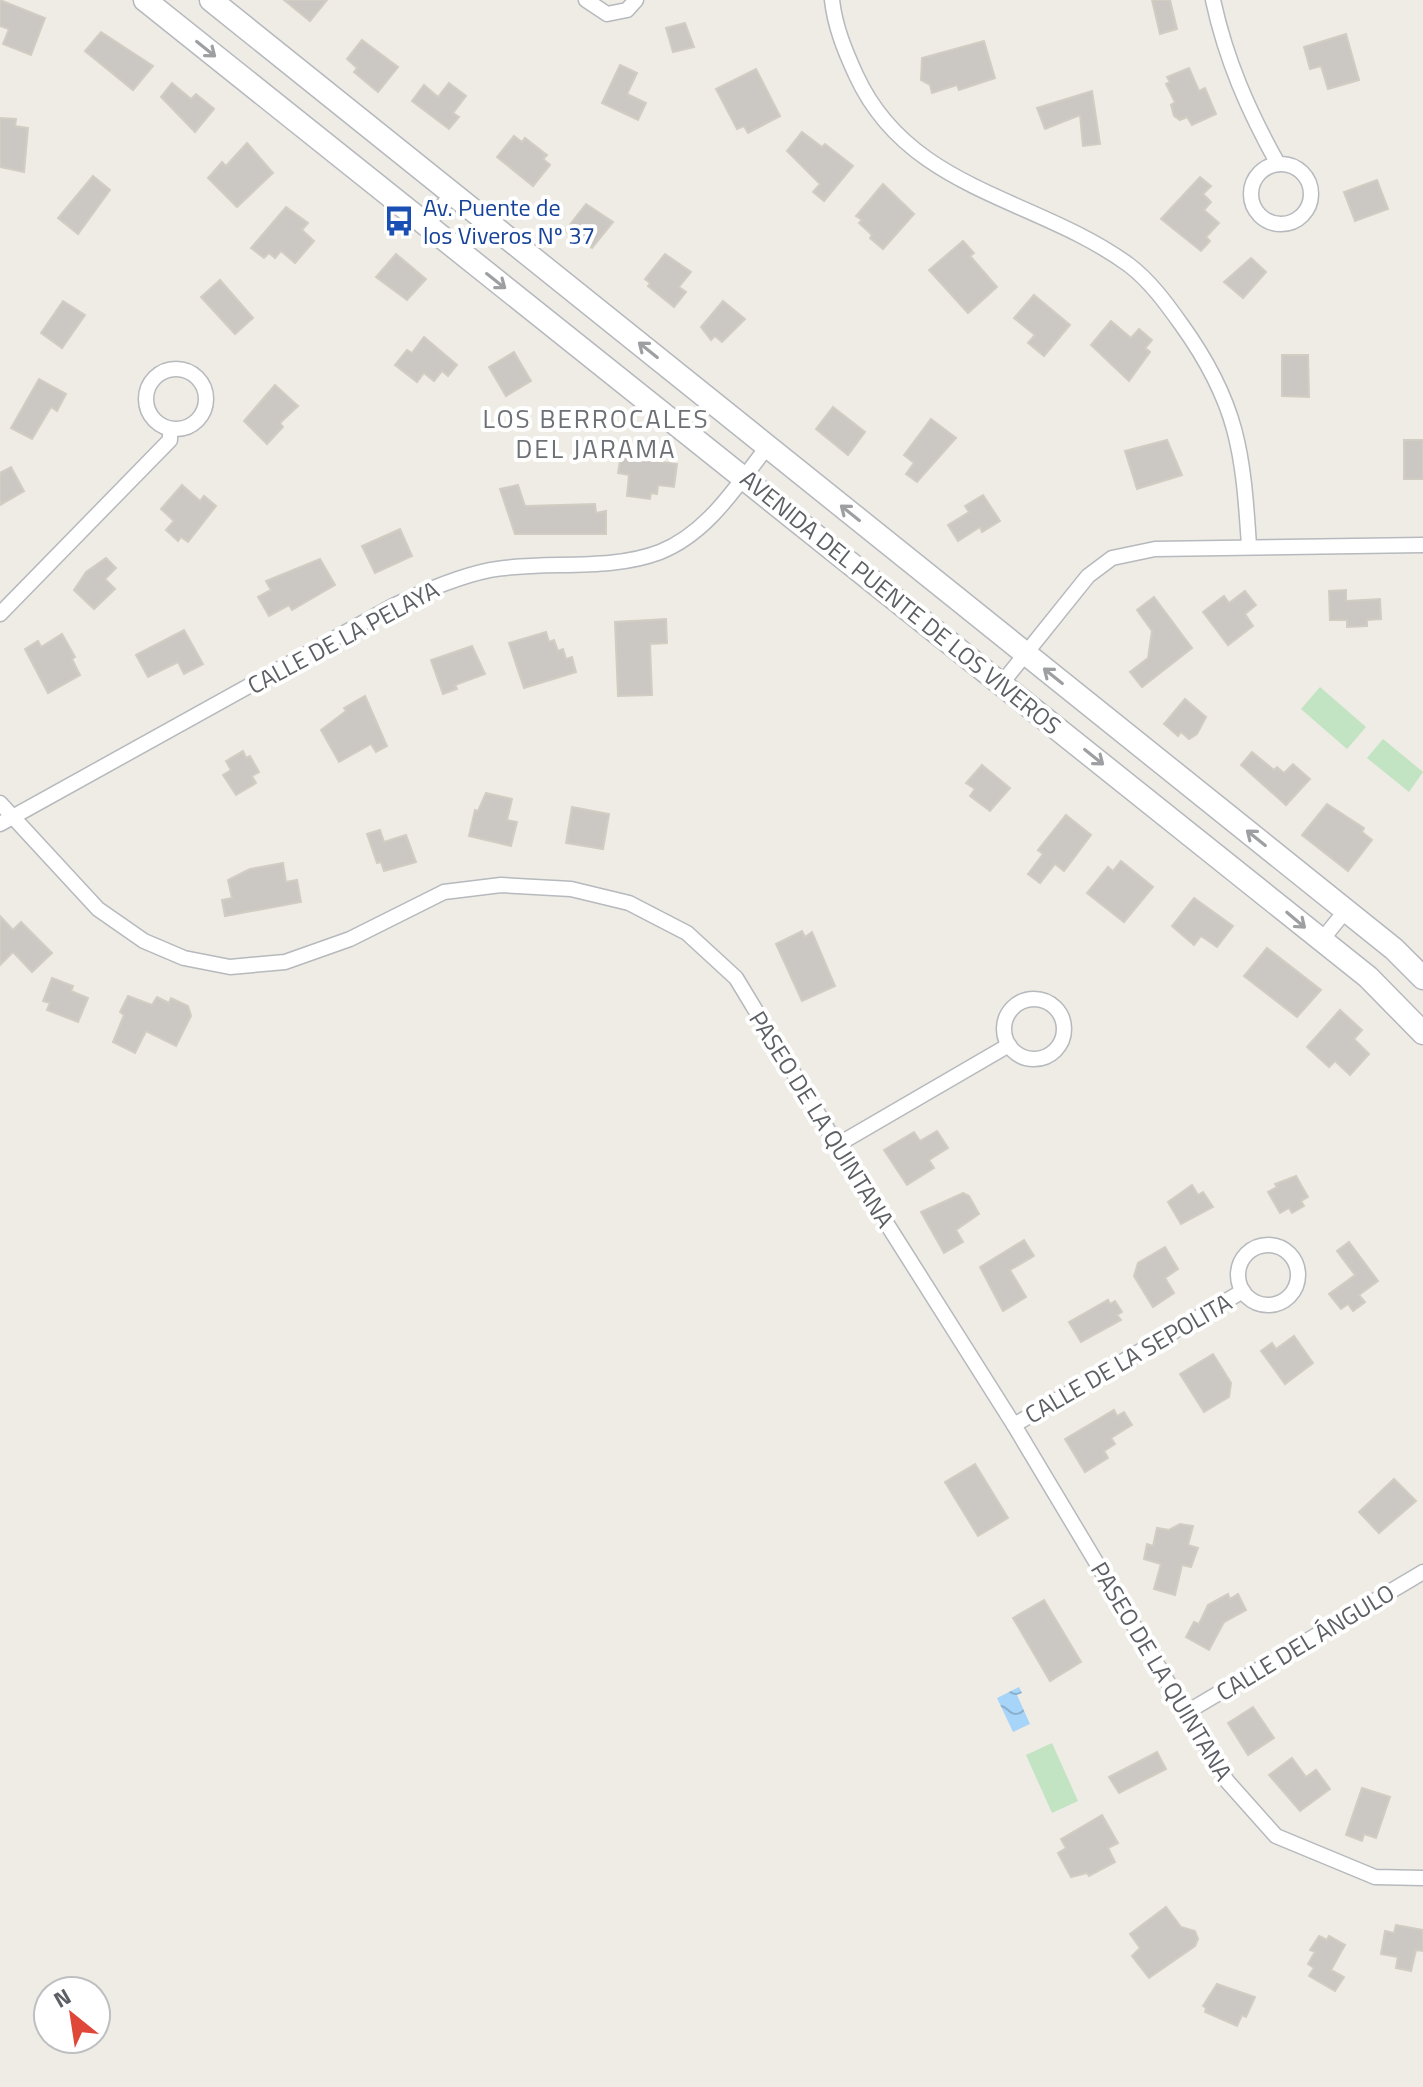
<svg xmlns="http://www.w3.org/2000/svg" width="1423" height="2087" font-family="'Titillium Web',sans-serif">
<defs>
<pattern id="water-waves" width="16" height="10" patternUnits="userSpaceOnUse" patternTransform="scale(2)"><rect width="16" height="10" fill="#a7d5fa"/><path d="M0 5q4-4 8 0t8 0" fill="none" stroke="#8bb0ce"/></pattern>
</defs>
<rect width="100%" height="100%" fill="#eeece4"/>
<g fill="#c2e4c2">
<polygon points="1320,687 1366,727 1347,749 1301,709"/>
<polygon points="1383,739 1423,772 1409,792 1367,758"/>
<polygon points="1052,1743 1078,1801 1052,1813 1026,1755"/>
</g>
<polygon fill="url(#water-waves)" points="1019,1687 1022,1693 1017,1695 1030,1724 1013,1732 997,1698"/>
<g fill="#cbc8c3" stroke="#d2cdc3" stroke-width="2">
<polygon points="0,0 45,18 31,55 3,44 9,29 0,26"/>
<polygon points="284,0 327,0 310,21"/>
<polygon points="1152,0 1170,0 1177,29 1160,34"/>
<polygon points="685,23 694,47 673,52 666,28"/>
<polygon points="101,32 153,66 133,90 85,51"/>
<polygon points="1346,34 1359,80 1328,89 1321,66 1310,69 1304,47"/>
<polygon points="362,40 398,67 378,92 354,72 357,68 347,59"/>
<polygon points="984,41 995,78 959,90 957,85 932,93 930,85 921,80 922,58"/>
<polygon points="620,65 637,73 627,94 646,103 638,120 602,103"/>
<polygon points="1189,68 1199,91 1205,88 1216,114 1192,125 1187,117 1180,120 1174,116 1171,105 1175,102 1166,84 1170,82 1167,77"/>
<polygon points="756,69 780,116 748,133 744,126 737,129 716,89"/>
<polygon points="172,83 191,99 196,94 214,109 195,132 161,97"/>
<polygon points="449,83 466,96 453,113 459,117 449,129 412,101 424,85 438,97"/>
<polygon points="1092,91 1100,144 1083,146 1080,115 1045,129 1037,108"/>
<polygon points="0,118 16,119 15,126 28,128 24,172 0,167"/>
<polygon points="802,132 822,147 825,144 853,166 824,201 813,192 820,184 787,151"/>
<polygon points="514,136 522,142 525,138 547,155 543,159 550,165 533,186 497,157"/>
<polygon points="247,143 273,173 237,207 208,178 222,162 226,166"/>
<polygon points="93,176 110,190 78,234 58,218"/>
<polygon points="1200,177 1211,186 1203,194 1211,202 1204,210 1219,223 1206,237 1210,241 1201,251 1161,219"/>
<polygon points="1377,180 1388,209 1355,221 1344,192"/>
<polygon points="883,184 914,214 883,249 870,238 872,235 859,223 862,220 856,216"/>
<polygon points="586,204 613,222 592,248 565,231"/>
<polygon points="286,207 308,223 302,230 314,241 295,263 281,251 275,258 269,253 264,258 251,248"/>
<polygon points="963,241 974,253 970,256 997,287 968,313 929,270"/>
<polygon points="396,254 426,279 407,300 376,277"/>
<polygon points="665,254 691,272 679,287 686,292 674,307 648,286 650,283 645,279"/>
<polygon points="1251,258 1266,272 1243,298 1224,282"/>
<polygon points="220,280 253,318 235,334 201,297"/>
<polygon points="1034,295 1070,325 1044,356 1028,343 1035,335 1014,318"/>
<polygon points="63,301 85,315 62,348 41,333"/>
<polygon points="723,301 745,319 722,342 715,336 711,340 701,327"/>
<polygon points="1111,321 1131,338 1139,329 1152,340 1145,348 1150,352 1129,381 1091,345"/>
<polygon points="424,337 457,365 448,376 442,371 434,381 424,373 417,382 395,365 407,350 412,353"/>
<polygon points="514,352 531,381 506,396 489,367"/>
<polygon points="1282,355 1308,355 1309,397 1282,396"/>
<polygon points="39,379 66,394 57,411 51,407 32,439 11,428"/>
<polygon points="275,385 298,406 280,423 283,427 267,444 244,421"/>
<polygon points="833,407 865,432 848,455 816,429"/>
<polygon points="931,419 956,438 917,482 906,474 914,463 904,455"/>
<polygon points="1167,440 1182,475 1137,489 1125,451"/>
<rect x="1404" y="440" width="19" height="39"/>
<polygon points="631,449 658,452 656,461 677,464 674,487 658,485 657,494 651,493 650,499 627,496 629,475 618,473 621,455 630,456"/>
<polygon points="11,467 24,491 0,505 0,473"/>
<polygon points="182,485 200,501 204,496 216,506 188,542 181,537 178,541 166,530 174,521 161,509"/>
<polygon points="518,485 525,506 595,504 596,513 606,511 606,534 515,534 500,489"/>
<polygon points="983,495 1000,521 982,532 980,527 958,541 948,525 969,512 965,506"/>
<polygon points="400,529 412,556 375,573 362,546"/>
<polygon points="106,558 116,568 105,579 115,589 94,609 74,590 86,572"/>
<polygon points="320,559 335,585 292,610 289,605 269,616 258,597 271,590 266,581"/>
<polygon points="1346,590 1346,601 1380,599 1381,619 1367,620 1367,626 1347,627 1347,620 1330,620 1329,591"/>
<polygon points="1245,591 1256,605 1245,614 1253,626 1228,645 1203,612 1224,596 1229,603"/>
<polygon points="1154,597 1192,648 1142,687 1130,672 1148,658 1152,631 1137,610"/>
<polygon points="666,619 667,643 650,644 652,695 618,696 615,622"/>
<polygon points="184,630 203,664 184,674 178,662 148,677 136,655"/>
<polygon points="546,632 549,642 554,640 558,651 563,649 566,659 572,657 576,672 524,688 509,643"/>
<polygon points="62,634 75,657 72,659 80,675 48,693 25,649 38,641 41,647"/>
<polygon points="472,646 485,674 455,685 457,689 443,694 431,660"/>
<polygon points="365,696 387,746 376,752 371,744 339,762 321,730 346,711 344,708"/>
<polygon points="1185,699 1206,717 1197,734 1189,739 1181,732 1178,736 1164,724"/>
<polygon points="243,751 246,758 250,756 259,772 252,776 256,783 236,795 223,775 231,770 226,761"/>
<polygon points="1252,752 1274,770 1277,767 1284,773 1293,764 1310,779 1286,805 1241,765"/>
<polygon points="982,765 1010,788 990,811 970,796 975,789 966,783"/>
<polygon points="486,793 512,799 507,820 517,822 511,846 469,836 475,810 478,811"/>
<polygon points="1327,804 1364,828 1362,832 1372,840 1348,871 1302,835"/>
<polygon points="572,807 609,814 603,849 566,843"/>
<polygon points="1066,815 1091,835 1064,871 1055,864 1040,883 1028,874 1043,854 1038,850"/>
<polygon points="380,830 384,842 406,835 416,862 384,871 381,862 377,863 367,834"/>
<polygon points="1121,861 1153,887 1124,922 1087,893 1108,867 1113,871"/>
<polygon points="283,863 286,882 297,880 301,902 225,916 222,900 232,898 228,880 250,869"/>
<polygon points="1194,898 1233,926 1217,947 1201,936 1194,945 1172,926"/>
<polygon points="0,916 13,930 21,922 52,953 32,972 13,952 0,965"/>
<polygon points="802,931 805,937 812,932 835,986 802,1001 776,944"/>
<polygon points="1267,948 1321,990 1297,1017 1244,976"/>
<polygon points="52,978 73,986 71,991 88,998 78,1022 47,1010 50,1003 43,1001"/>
<polygon points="128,996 152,1005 157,997 169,1003 171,998 188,1006 191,1016 176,1046 146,1031 135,1053 113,1042 124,1015 120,1012"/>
<polygon points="1340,1010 1362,1030 1354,1039 1369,1054 1350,1075 1335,1061 1329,1067 1307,1047"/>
<polygon points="937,1131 948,1148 929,1160 934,1168 907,1185 884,1150 914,1132 920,1141"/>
<polygon points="1296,1176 1308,1197 1301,1201 1304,1206 1292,1213 1289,1208 1280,1213 1268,1192 1277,1187 1275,1184"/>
<polygon points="1192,1185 1198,1195 1203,1192 1213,1207 1181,1224 1168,1202"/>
<polygon points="963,1193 969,1196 979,1214 956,1230 963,1242 944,1253 921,1212"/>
<polygon points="1024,1240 1034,1256 1010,1270 1026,1297 1003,1311 980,1267"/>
<polygon points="1349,1242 1378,1281 1359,1295 1365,1302 1353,1311 1348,1304 1341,1309 1329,1294 1355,1275 1337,1251"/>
<polygon points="1165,1247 1178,1269 1165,1278 1174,1293 1153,1307 1134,1276 1138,1263"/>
<polygon points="1108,1300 1110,1304 1115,1301 1122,1312 1117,1315 1121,1320 1081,1342 1069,1322"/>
<polygon points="1294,1336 1313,1363 1285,1384 1261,1351 1272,1343 1276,1349"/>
<polygon points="1213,1354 1231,1383 1229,1397 1204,1412 1180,1374"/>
<polygon points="1114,1410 1117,1416 1124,1412 1132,1425 1111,1438 1115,1444 1104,1451 1108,1458 1085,1472 1065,1439"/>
<polygon points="975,1464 1008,1518 978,1536 945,1482"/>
<polygon points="1394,1479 1416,1501 1379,1533 1359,1512"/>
<polygon points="1180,1524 1193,1526 1188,1545 1198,1548 1191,1567 1182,1565 1175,1595 1154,1589 1161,1564 1144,1559 1147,1544 1153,1546 1157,1528 1169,1530"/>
<polygon points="1228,1594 1230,1599 1238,1594 1246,1610 1224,1622 1209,1650 1186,1637 1194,1622 1199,1624 1208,1605"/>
<polygon points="1044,1600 1081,1662 1050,1681 1013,1618"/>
<polygon points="1253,1707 1274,1738 1248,1755 1228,1723"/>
<polygon points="1157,1752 1166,1769 1119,1793 1109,1777"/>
<polygon points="1292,1758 1306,1777 1316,1770 1330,1789 1300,1811 1269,1775"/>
<polygon points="1362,1788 1390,1797 1376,1838 1364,1834 1362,1841 1346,1835"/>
<polygon points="1102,1815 1118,1843 1108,1848 1115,1862 1089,1876 1087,1873 1071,1877 1058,1853 1066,1848 1061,1839"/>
<polygon points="1166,1907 1181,1927 1195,1931 1198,1939 1195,1946 1149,1978 1132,1956 1140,1948 1130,1934"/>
<polygon points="1396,1925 1423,1930 1423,1951 1416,1950 1411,1971 1396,1968 1398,1957 1381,1954 1385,1931 1394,1933"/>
<polygon points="1319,1936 1327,1940 1329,1936 1345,1945 1331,1970 1344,1977 1335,1991 1309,1976 1314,1968 1308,1964 1315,1952 1310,1950"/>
<polygon points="1217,1984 1255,1997 1246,2017 1242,2015 1237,2026 1205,2012 1206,2008 1203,2006"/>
</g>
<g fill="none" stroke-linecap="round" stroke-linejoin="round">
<g stroke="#b6b9bd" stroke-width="17">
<g id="street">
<polyline points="586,0 607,14 627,10 636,0"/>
<path d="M832 0C835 27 845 51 856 75 909 191 1036 197 1129 265 1150 281 1166 303 1181 324 1238 403 1243 452 1249 546"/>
<path d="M1213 0C1226 60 1248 110 1278 164"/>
<circle cx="1281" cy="194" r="30"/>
<polyline points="426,226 452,194"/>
<circle cx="176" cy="399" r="30"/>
<polyline points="0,614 170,440 170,429"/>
<polyline points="1002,683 1088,576 1112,558 1155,549 1423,545"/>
<polyline points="0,803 98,909 144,941 184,958 230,967 285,962 350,939 444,892 501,885 571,889 629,903 687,933 736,978 837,1145 1014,1425 1227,1781 1276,1836 1375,1877 1423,1878"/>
<path d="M0 824 393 606C424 591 456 577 490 570 544 560 608 572 660 552 708 533 737 485 768 446"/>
<polyline points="1321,941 1346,910"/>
<circle cx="1034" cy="1029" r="30"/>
<polyline points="837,1145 1009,1045"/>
<circle cx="1268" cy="1275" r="30"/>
<polyline points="1014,1425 1243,1291"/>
<polyline points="1187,1712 1423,1572"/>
</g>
</g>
<g stroke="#b5b8bd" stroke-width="25">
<g id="secondary">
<polyline points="145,0 1368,977 1423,1033"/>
<polyline points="211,0 1394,949 1423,978"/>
</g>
</g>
<use href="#street" stroke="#fff" stroke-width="14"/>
<use href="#secondary" stroke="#fff" stroke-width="22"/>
</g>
<defs><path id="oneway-shaft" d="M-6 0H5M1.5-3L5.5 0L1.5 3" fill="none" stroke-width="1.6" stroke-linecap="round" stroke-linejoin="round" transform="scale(2)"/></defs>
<g stroke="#9d9fa2">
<use href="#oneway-shaft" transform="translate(206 49) rotate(39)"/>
<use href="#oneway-shaft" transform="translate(496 281) rotate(38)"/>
<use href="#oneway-shaft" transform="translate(648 350) rotate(-141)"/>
<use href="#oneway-shaft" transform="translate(850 513) rotate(-141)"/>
<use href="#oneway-shaft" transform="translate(1053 676) rotate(-141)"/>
<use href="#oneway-shaft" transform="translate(1094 757) rotate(39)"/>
<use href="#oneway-shaft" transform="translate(1256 838) rotate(-141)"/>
<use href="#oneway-shaft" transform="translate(1296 920) rotate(40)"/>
</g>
<defs>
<g id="bus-bare" transform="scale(2.4)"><path d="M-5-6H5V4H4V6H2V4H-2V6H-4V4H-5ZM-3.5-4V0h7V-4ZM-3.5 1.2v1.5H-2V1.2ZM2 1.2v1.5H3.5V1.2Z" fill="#1a4fb4" stroke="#fff" stroke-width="2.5" paint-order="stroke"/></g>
</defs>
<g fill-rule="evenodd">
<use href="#bus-bare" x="399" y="221"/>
</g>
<g text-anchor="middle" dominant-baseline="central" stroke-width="8" stroke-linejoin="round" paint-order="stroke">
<g font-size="24" fill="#164399" stroke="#fff" text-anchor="start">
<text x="423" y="207">Av. Puente de<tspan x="423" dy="28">los Viveros Nº 37</tspan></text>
</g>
<g font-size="24" fill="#5c5f64" stroke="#fff">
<text transform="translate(901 602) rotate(39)">AVENIDA DEL PUENTE DE LOS VIVEROS</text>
<text transform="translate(343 637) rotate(-28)">CALLE DE LA PELAYA</text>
<text transform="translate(822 1119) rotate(58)">PASEO DE LA QUINTANA</text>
<text transform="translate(1128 1358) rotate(-30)">CALLE DE LA SEPOLITA</text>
<text transform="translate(1305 1642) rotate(-31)">CALLE DEL ÁNGULO</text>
<text transform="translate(1162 1671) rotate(59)">PASEO DE LA QUINTANA</text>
</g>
<g font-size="26" letter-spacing="2" fill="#6d7176" stroke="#fff">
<text x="596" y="418">LOS BERROCALES<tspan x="596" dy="30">DEL JARAMA</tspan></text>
</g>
</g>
<g transform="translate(72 2015) rotate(330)"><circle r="38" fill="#ffffff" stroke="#bebfc1" stroke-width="2"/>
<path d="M0-6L14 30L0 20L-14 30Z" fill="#df4738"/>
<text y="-12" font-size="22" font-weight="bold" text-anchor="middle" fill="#5c5f64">N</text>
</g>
</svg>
